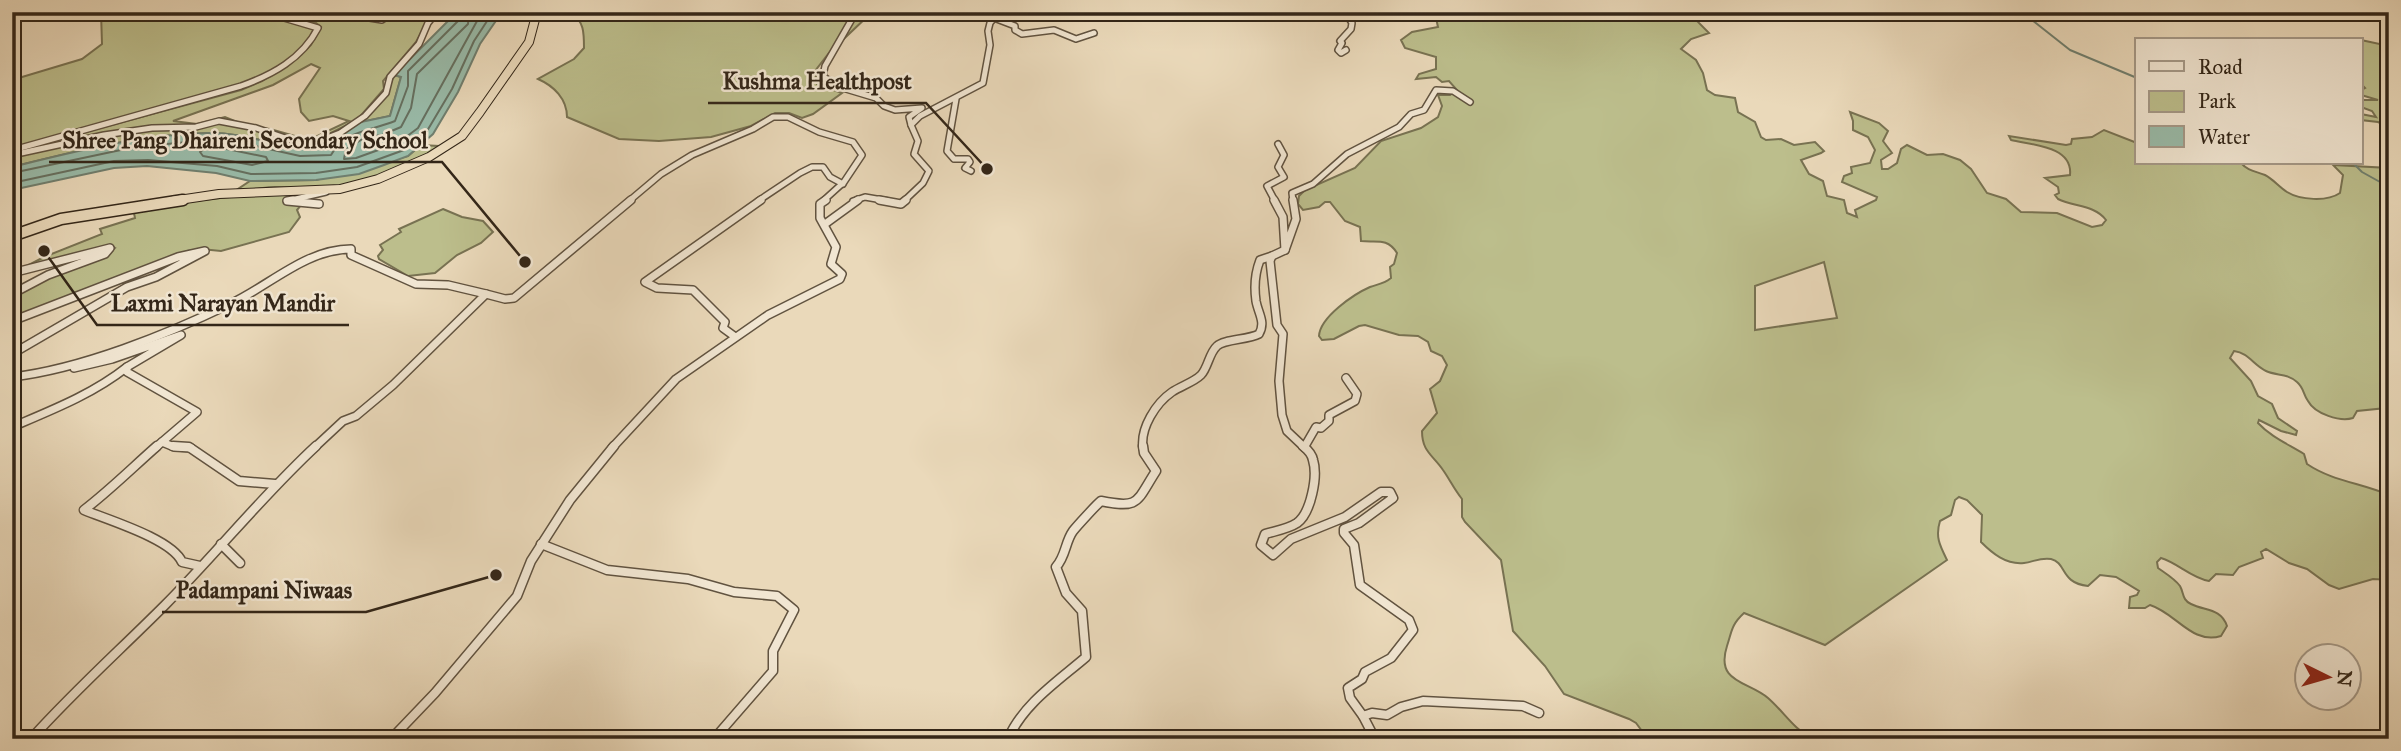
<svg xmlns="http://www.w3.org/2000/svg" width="2401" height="751" font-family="'IM FELL Great Primer',serif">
<rect width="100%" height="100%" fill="#ead9ba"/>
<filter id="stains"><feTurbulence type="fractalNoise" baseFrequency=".00286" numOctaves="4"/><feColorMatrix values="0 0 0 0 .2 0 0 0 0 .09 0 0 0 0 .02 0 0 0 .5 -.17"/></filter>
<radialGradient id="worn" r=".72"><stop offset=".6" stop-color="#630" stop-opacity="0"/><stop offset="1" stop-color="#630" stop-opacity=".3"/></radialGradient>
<g fill="#bcbe8c" stroke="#787252" stroke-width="2" fill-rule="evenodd">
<path d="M101 12H289L282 19 314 28C298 77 229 88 187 99 156 108 125 119 93 128L42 141 41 144 241 90 262 81 301 55 311 45 321 27 316 23 288 16 294 12H328L352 20 363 18 385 21 397 12H432L416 42 383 81 384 89 357 120 315 141 306 143 278 133 219 120 196 126 152 127 114 132 38 150 110 135 149 130 193 128 215 122 259 131 304 146 324 140 332 147C290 154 251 132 209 133 143 134 77 151 12 167V80L82 59 102 44ZM311 64 320 68 299 99 301 112 309 121 333 116 349 121 309 140 270 129 247 126 225 117 197 124 173 121 273 85Z"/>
<path d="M571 12H870V14L829 53 815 71 817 84 842 93 813 114 802 118 789 113H775L751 126 711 137 659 141 619 139 567 117C567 99 554 86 538 79L574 59 584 48C584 32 584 22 571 12Z"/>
<path d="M1480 12H1698L1697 21 1709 33 1691 39 1681 49 1696 60 1703 73 1707 90 1715 95 1735 98 1738 112 1755 122 1761 137 1766 140 1781 139 1794 145 1815 142 1824 151 1821 153 1801 160 1809 174 1823 181 1827 196 1844 200 1847 213 1857 217 1855 210 1876 200 1877 197 1842 182 1844 176 1852 173 1851 167 1870 163 1875 150 1868 137 1853 130V121L1850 112 1879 123 1888 131 1883 141 1892 153 1881 160 1882 169H1888L1897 163 1901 149 1907 145 1927 155 1943 154 1960 160 1971 169 1987 193 2006 199 2021 212 2057 213 2092 227 2102 225 2106 220C2095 205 2074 207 2058 199L2055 195 2059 193 2058 187 2045 178 2070 175C2073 146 2032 145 2011 140L2009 136 2066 145 2071 144 2072 139 2092 137 2104 130 2137 143V163H2241C2248 171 2255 171 2265 175 2273 179 2279 187 2287 192 2300 200 2327 202 2340 193L2343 175 2333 165 2389 168V398L2385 400 2386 408 2357 411 2353 418C2340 422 2315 414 2308 401 2303 394 2304 388 2297 382 2287 373 2277 376 2266 371 2253 365 2249 353 2234 351L2230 358 2251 381 2258 396 2272 404 2278 418 2297 431 2296 435 2281 431 2259 420 2258 423C2271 437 2288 444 2304 454L2307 464C2332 481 2361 483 2389 495V580L2373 579 2339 589 2329 585 2307 569 2289 563 2266 549 2261 552 2263 558 2239 567 2233 575 2216 574 2209 581C2191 578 2178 563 2161 558L2157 562 2158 568C2165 573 2175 579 2180 586 2184 593 2182 600 2191 604 2205 611 2221 608 2227 626L2221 636C2192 645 2176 613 2150 605L2145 608H2129L2130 597 2137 595 2139 591 2116 577 2100 575 2088 586C2060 583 2067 563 2051 559 2041 557 2033 562 2024 563 2006 565 1992 553 1981 542L1982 515 1967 500 1959 497 1955 500 1951 515 1940 521C1935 537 1940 546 1947 560L1825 645 1744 613C1731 625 1732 631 1727 646 1715 683 1748 681 1768 698 1784 712 1793 728 1812 739H1648L1636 723 1629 719 1564 694 1545 666 1513 631 1501 560 1465 522 1462 517V499C1454 489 1450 480 1443 470 1433 455 1422 452 1422 431L1437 413 1430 389 1440 381 1447 365 1442 356 1431 351 1428 342 1418 336 1399 335 1365 325 1359 326 1334 339 1322 340 1319 336C1320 317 1354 294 1370 287 1378 284 1384 284 1391 278L1390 267 1394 264 1397 253C1387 237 1376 243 1361 241L1360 227 1345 221 1330 202H1325L1319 207 1303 210 1298 204 1299 196 1305 190 1355 168 1381 141 1421 128 1438 117 1442 106 1438 95H1450L1457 90 1449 81 1442 82 1436 77 1416 79 1419 74 1436 69V57L1405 48 1401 40 1412 32 1438 27 1436 18 1440 14C1454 14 1468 26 1480 12ZM1824 262 1837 318 1755 330V286Z"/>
<polygon points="2361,40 2389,46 2389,127 2378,122 2361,120 2361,114 2376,117 2372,111 2361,107 2361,100 2378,100 2361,95 2361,90 2365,88 2361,84"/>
<polygon points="394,75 401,77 390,116 361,122 387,94"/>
<path d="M421 145 438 146C425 166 349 186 324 188 308 190 291 187 275 187 263 187 250 191 238 189L250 181 316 180 408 156Z"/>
<polygon points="265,193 310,194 297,210 300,217 289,232 221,251 201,249 187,251 12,320 12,296 42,280 106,256 115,248 110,245 23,268 44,257 102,234 100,229 135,218 133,208"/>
<polygon points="443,209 462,217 483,221 493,232 481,243 457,255 435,273 408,276 379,259 378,256 383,250 380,245 401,232 399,229"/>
</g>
<path fill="#99bba9" stroke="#707f6f" stroke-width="2" d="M457 12H502L480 44 458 92 433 134 408 156 384 165 359 174 316 180 250 181 216 173 147 166 114 168 12 190V167C77 151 142 134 209 133 250 132 289 154 331 148L324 140 361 122 390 116 401 77 394 75Z"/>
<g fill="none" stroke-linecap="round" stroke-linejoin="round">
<g stroke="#667060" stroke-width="2">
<polyline points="469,12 468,24 417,74 411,108 401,127 382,135 366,137 346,149 344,159 356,158 398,143 418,128 482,12"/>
<polygon points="204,149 227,149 266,157 268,161 252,165 203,156 200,152"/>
<path d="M12 173 135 147 209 140H228L300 156 331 155C345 130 371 131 395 121L408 86V71L459 20 461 12"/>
<polyline points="12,183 114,161 148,160 217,166 251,174 316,173 357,167 404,150 427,131 452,89 474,41 493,12"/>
</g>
<g stroke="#707f6f" stroke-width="2">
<polyline points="1982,12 2032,20 2070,50 2137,78"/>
<polyline points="2353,163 2362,172 2389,187"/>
</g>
<g stroke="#615340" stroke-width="8">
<g id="minor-far2">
<polyline points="332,12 382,20 394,12"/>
<polyline points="856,12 825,66 823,76 836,86 876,98 884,106 895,110 922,108 909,117 911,125"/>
<polyline points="1345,12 1352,23 1351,29 1340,41 1342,43 1338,50 1341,53 1346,50"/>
<polyline points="994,18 1015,26 1015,30 1022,34 1054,30 1076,39 1094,33"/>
<polyline points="956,99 947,151 954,159 968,159 970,162 965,168 971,171"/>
<path d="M13 150 241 86C272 75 302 59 318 28L284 18 290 12"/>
<polyline points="12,155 104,135 152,128 196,127 219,121 256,128 300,143 314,143 340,133 365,116 386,93 390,77 419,44 428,23 437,12"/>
<polyline points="291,201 287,201 326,192"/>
<polyline points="629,201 661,174 692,155 753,129 773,117 788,117 819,132 853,142 862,155 844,182 823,201"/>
<polyline points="758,201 800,173 812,167 823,167 830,177 843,184"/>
<polyline points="853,201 865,197 888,201"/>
<polyline points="904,201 923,183 929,171 914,154 918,141 911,125 920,116 983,83 990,45 988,31 990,23 999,12"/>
<polyline points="1275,201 1267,186 1284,177 1278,167 1284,155 1278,144"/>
<polyline points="1293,201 1292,193 1313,184 1347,154 1399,127 1411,114 1424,110 1436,90 1453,91 1470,102"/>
</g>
</g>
<g stroke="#615340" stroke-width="10">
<g id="minor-far1">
<polyline points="293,200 287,201 319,204"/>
<polyline points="879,200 901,204 906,200"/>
<polyline points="1274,200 1283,217 1285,250 1296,219 1293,200"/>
<polyline points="825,224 858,200"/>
<polyline points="1285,250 1272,256 1270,261 1277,325 1283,334 1279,381 1282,415 1287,431 1305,448"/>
<polyline points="12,273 110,248 105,254 48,275 12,294"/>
<polyline points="486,294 505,299 514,298 631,200"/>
<polyline points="12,321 178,257 205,251 156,277 127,287 12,354"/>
<polyline points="734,336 723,328 725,322 693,290 657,288 645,282 761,200"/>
<polyline points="74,368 112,359 181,335 127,367"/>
<path d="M12 377C81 369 168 334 230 304 269 286 306 249 351 249V255L416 284 448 285 486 294 393 385 356 416 343 421 314 448"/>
<path d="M12 427C52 410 93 394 127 367V372L197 412 162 442 174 447 191 448"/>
<polyline points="1305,446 1316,427 1321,428 1329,421 1329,415 1355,401 1357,394 1346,378"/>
<polyline points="155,448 162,442"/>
<polyline points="612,448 676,379 768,315 840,279 842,274 831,264 836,247 820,218 820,204 826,200"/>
<path d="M1143 448C1140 428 1156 403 1172 392 1181 386 1194 382 1201 375 1208 368 1209 353 1217 346 1224 339 1248 340 1259 334 1266 322 1258 313 1256 301 1254 287 1255 273 1260 260L1272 256"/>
</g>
</g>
<g stroke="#615340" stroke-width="11">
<g id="minor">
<path d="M157 446C132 468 110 490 84 510 108 520 172 539 182 562L200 566"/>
<polyline points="173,446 189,447 239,481 275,484"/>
<path d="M1303 446C1308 450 1312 454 1313 460 1318 476 1311 513 1297 523 1288 529 1275 531 1265 534L1261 545 1273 555 1291 539 1345 517 1381 492H1390L1393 498 1359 523 1344 529V533L1354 545 1360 585 1409 620 1413 630 1391 658 1365 672 1362 679 1348 688 1350 698 1363 716 1372 713 1387 715 1401 707 1423 701 1523 706 1539 713"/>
<polyline points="221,544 240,563"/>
<polyline points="541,544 607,570 688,579 734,592 777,596 794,610 773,651 773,671 714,739"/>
<polyline points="1363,716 1375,739"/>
<path d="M31 739C73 692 119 651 164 606 216 554 261 497 316 446"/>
<polyline points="391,739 435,693 517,596 531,561 570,500 614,446"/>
<path d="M1008 739C1023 704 1058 681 1086 657L1082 611 1066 593 1056 567C1066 556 1065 542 1073 531 1077 526 1097 504 1101 501 1140 509 1136 502 1156 471L1144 453 1143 446"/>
</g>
</g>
<g stroke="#332618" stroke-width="10">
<polyline id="highway-far1" points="172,201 219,194 340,189 378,179 429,157 462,136 480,112 529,42 537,12"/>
</g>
<g stroke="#332618" stroke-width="13">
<polyline id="highway" points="12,236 61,219 183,200"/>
</g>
<use href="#minor-far2" stroke="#f1e6d2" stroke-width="5"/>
<use href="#minor-far1" stroke="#f1e6d2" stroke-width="7"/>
<use href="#minor" stroke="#f1e6d2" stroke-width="8"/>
<use href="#highway-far1" stroke="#ead9ba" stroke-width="8"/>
<use href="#highway" stroke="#ead9ba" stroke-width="10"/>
</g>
<path fill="none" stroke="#332618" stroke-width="2.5" d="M987 169L926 103H708M525 262L442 162H49M44 251L97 325H349M496 575L366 612H162"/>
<g fill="#332618" stroke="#f1e6d2" stroke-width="2.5">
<circle cx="987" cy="169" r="7"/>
<circle cx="525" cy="262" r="7"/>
<circle cx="44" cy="251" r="7"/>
<circle cx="496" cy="575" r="7"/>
</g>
<g font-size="23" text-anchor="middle" font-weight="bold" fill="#332618" stroke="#f1e6d2" stroke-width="5" stroke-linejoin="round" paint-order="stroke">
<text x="817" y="89">Kushma Healthpost</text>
<text x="245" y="148">Shree Pang Dhaireni Secondary School</text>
<text x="223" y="311">Laxmi Narayan Mandir</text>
<text x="264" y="598">Padampani Niwaas</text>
</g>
<rect width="2401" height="751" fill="none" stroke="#ead9ba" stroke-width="42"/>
<rect x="14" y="14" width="2373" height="723" fill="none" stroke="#332618" stroke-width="3.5"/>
<rect x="21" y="21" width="2359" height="709" fill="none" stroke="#332618" stroke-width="2"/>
<rect x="2135" y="38" width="228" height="126" fill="#f1e6d2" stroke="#a59988" stroke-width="2"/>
<rect x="2149" y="61" width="35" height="10" fill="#f1e6d2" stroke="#a59988" stroke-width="2"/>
<text x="2198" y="74" font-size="21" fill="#332618">Road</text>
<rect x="2149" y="91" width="35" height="21" fill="#bcbe8c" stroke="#a59988" stroke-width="2"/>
<text x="2198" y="108" font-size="21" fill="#332618">Park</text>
<rect x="2149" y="126" width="35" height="21" fill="#99bba9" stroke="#a59988" stroke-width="2"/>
<text x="2198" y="144" font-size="21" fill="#332618">Water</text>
<g transform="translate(2328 677) rotate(95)"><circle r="33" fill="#f1e6d2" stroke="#a59988" stroke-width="2"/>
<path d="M0-5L12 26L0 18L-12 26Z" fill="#8f2418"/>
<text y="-10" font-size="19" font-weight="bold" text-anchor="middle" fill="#332618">N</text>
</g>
<rect width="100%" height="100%" filter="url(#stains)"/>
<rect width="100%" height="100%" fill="url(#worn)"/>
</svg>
